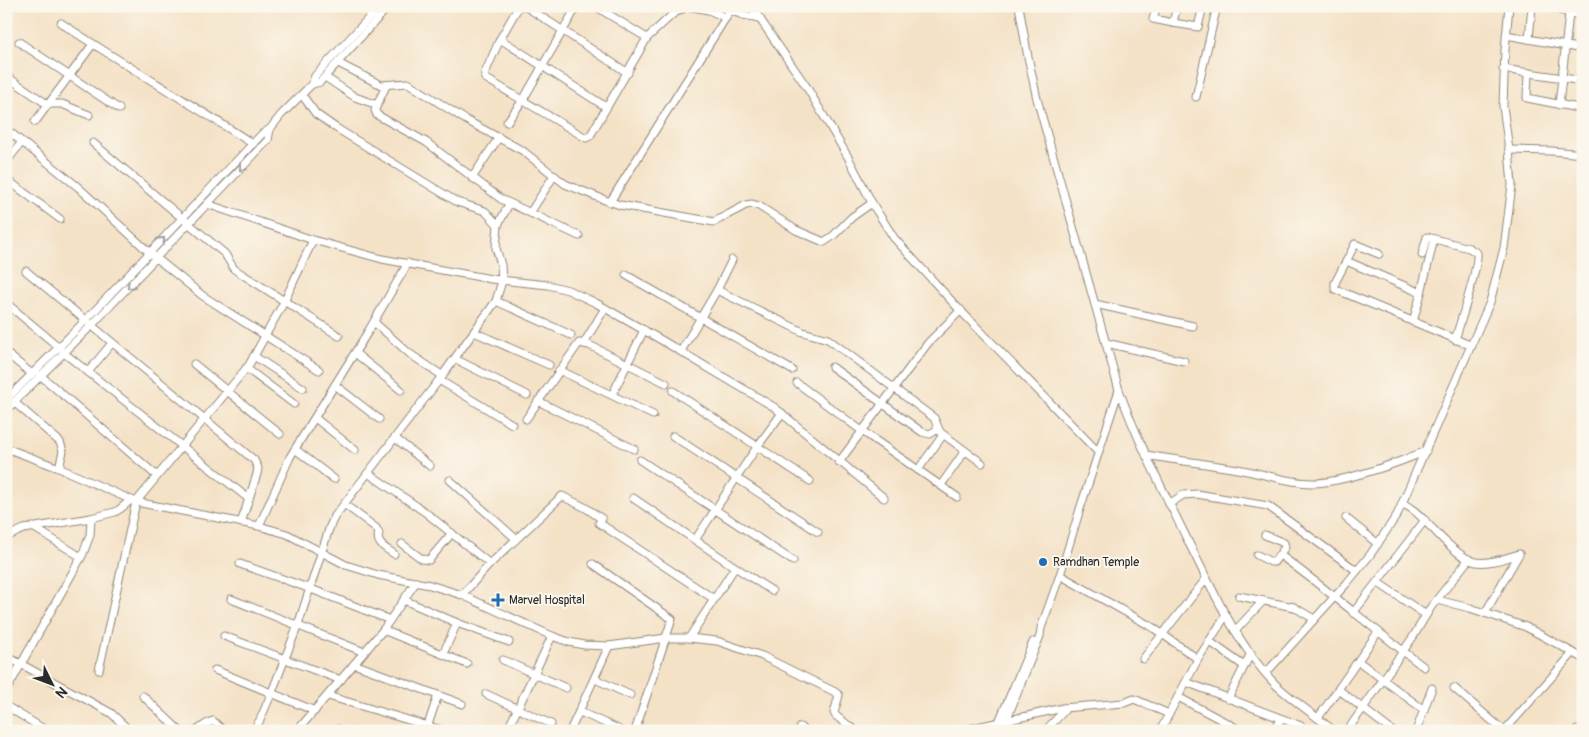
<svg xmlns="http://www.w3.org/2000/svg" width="1589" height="737" font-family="Pangolin,sans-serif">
<rect width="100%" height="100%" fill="#fbf7ec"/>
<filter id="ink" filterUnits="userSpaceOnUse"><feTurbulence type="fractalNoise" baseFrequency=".02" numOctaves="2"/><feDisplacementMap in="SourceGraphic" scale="10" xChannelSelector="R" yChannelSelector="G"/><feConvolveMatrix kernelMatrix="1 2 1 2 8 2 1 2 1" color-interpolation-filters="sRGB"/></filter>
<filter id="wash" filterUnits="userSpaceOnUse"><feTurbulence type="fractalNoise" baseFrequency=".0096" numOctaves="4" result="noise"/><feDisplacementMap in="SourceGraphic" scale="20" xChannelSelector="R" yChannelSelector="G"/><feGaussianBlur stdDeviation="1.12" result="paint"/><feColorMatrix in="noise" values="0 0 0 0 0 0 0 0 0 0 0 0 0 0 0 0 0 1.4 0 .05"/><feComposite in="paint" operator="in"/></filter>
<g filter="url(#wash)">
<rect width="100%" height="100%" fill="#f4e2c7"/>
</g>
<g filter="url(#ink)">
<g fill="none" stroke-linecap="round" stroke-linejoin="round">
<g stroke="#908679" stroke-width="9">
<g id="minor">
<polyline points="519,6 500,39 485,73 485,78 586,138 590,136 647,38 673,14 687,6 709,10 726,18"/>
<polyline points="525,6 628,73"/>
<polyline points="595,6 647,38"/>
<polyline points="717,6 743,15 760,18"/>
<polyline points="751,6 806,86 848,157 873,205 894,238 958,308 1098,452"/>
<path d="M1019 6 1027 52 1037 99 1119 390C1138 442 1163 490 1187 539 1211 587 1237 645 1275 684 1293 701 1315 715 1334 731"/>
<polyline points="1157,6 1153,19 1173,23 1177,6"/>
<polyline points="1543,6 1583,16"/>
<path d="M61 23C124 65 190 103 253 144"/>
<polyline points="1173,23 1198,27 1203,6"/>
<polyline points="1506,35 1583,49"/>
<polyline points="500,39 606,107"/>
<polyline points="1529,39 1532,6"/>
<polyline points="19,42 119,109"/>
<polyline points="338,63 381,85 408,83 466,120 523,151 565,184 605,200 620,205 714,222 746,205 752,204 759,206 796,230 824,242 833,236 852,217 872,203"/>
<polyline points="1503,69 1583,81"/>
<polyline points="1528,73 1527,98 1583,109"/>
<polyline points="6,76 44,102 49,104 62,104 89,115"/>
<polyline points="325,77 355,97 377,105"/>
<polyline points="312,84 320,82 389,6"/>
<polyline points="386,86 376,107 375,110 377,115 426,142 501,199 579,236"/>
<polyline points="1196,97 1217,6"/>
<polyline points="1559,105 1569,13"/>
<polyline points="35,122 93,44"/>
<polyline points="507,122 523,100 577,6"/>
<polyline points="6,129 78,187 150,253 203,296 319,370"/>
<polyline points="93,143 225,254 234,269 339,336"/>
<polyline points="1509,150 1552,151 1583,154"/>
<polyline points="6,162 22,142"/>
<polyline points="472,178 499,137"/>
<polyline points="6,179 60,219"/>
<polyline points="610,202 730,11"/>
<polyline points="207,204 313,240 382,259 491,279 548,285 568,290 596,303 663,341 774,407 884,498"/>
<polyline points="530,213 553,177"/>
<polyline points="498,225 509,204"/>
<polyline points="1379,254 1355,244 1335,283 1335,289 1472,346"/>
<path d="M1422 255 1427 237 1469 248 1477 253C1479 267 1460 323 1455 340"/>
<polyline points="1351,263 1421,293 1413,322"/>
<polyline points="26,271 254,460 258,468 257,474 241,523"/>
<polyline points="626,275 792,370"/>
<polyline points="717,290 803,332 828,339 934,418 940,432 982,463"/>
<polyline points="1421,293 1434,239"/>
<polyline points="496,301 571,335"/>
<polyline points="6,303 60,348"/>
<polyline points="1095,304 1193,326"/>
<polyline points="374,322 410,354 443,376"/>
<polyline points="474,332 549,365"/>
<polyline points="584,343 605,308"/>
<polyline points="1106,343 1184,361"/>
<polyline points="681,351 717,290 732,260"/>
<polyline points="6,353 32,374"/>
<polyline points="64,353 249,499"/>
<polyline points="355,353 401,390"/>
<polyline points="254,356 303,388"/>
<polyline points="455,359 527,395"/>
<polyline points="194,364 280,434"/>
<polyline points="832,367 922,432 930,434 938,429"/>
<polyline points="246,368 294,404"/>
<polyline points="559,370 653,415"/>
<polyline points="88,372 112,343"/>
<polyline points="40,375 157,476"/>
<polyline points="439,380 512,424"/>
<polyline points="797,383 862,431 957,497"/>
<polyline points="335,385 379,419"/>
<polyline points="673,391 810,481"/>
<polyline points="612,395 644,330"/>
<polyline points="6,400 85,321 262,134 270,129 281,115 312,84 315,76 380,6"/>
<polyline points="538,401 634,449"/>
<polyline points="14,402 60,442 63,451 59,468"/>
<polyline points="6,410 91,326 268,140 270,129"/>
<polyline points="315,418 355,450"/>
<polyline points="526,419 579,343 589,345 666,383"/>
<polyline points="673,436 818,532"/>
<polyline points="395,438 430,466"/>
<polyline points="6,448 59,468 136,502 259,526 287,534 346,565 378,575 430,585 462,595 552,636 569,642 584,645 609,646 666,638 689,638 717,641 762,656 835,692 839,695 834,713 836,716 856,731"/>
<polyline points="295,449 334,479"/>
<path d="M1146 455C1176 460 1207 464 1237 469 1262 473 1287 483 1312 483 1342 483 1398 463 1426 451"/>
<polyline points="640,460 793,561"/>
<polyline points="839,462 928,343 961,310"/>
<polyline points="918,470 943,435"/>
<polyline points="368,473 425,512 490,564"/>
<polyline points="450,480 516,539"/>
<polyline points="941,485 965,451"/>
<polyline points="633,498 735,567 689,638"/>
<path d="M344 504 376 528 379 533C375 544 386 548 394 554"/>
<polyline points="1169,504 1183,495 1197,494 1268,506 1357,571"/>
<path d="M1403 504C1417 510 1422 519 1433 529 1442 539 1463 560 1476 562 1490 564 1506 558 1519 554"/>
<polyline points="1346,518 1378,544"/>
<polyline points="599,523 714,599"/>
<polyline points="259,526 290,457 369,330 408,263"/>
<polyline points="33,527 81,557"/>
<polyline points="6,537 24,529 91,518 115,512 120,509 131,500"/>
<polyline points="695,540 757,447 782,413"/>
<polyline points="402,544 422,559 429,560 452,533"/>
<polyline points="1257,555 1271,562 1274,562 1285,547 1284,543 1265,535"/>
<path d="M1280 555C1329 591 1375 630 1424 667"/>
<polyline points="240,564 311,589 390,620"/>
<polyline points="593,564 672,619 635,731"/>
<polyline points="735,567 772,591"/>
<polyline points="1060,575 1152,627 1198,659"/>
<polyline points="1377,582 1426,615"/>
<polyline points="462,595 490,564 562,496 586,508 602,519"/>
<polyline points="1239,596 1294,607 1314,619"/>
<polyline points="231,599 364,652"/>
<polyline points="404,600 457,623"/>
<polyline points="1437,600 1470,608 1526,627 1583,658"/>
<polyline points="1353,613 1425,520"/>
<polyline points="1485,613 1519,554"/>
<polyline points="383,630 467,664"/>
<polyline points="1235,631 1263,601"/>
<polyline points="224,636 341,680"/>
<polyline points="1209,641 1244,666"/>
<polyline points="443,654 457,623 509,642"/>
<polyline points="6,656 111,713 130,731"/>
<polyline points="1143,659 1206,579"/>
<polyline points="503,660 566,688"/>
<polyline points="1358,661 1424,710"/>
<polyline points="354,664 462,704"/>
<polyline points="99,670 136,502 249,365 284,302 313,240"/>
<polyline points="215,670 315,711"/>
<polyline points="1266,673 1347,583 1370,555 1397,515 1490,302 1504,248 1512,185 1509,150 1503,106 1505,50 1509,6"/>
<polyline points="595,679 630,695"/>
<polyline points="1186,682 1301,726"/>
<polyline points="1454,688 1504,731"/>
<polyline points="1338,689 1392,731"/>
<polyline points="6,691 83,554 90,535 91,518"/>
<polyline points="486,694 551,724"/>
<polyline points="143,696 180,731"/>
<polyline points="328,696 445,731"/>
<polyline points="1178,697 1242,731"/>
<polyline points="1228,699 1251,653"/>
<polyline points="6,706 47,731"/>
<polyline points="580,712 618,729"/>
<polyline points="1318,718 1378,632"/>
<polyline points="1005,723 1013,731"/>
<polyline points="428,725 438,695"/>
<polyline points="800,727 804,731"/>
<polyline points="338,729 342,731"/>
<polyline points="469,729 472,731"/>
<polyline points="1577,730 1578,731"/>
<polyline points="196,731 208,723 213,721 224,731"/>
<polyline points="253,731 260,720 272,692 298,625 330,526 335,516 439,380 496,301 502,281 501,265 496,248 498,225 485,211 457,202 336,128 316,114 302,95"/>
<polyline points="297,731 383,630 416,582"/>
<polyline points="507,731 552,636"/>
<polyline points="570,731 609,646"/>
<polyline points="959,731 1063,708 1124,703 1134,699 1169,714"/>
<polyline points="995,731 1033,642"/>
<polyline points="1002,731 1040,636 1041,628 1060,575 1080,509 1119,390"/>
<polyline points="1045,731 1064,711 1063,708"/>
<polyline points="1160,731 1198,659 1226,615"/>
<polyline points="1273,731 1282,719"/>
<polyline points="1347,731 1413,637 1431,607 1469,559"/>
<polyline points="1416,731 1432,688"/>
<polyline points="1504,731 1573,653"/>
</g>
</g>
<use href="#minor" stroke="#fff" stroke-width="7"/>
</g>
<defs><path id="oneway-chevron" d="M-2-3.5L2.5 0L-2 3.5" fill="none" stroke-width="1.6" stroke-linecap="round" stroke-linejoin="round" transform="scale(1.25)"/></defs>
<g stroke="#a0a0a0">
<use href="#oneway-chevron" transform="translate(242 168) rotate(133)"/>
<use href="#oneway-chevron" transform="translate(162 240) rotate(-47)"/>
<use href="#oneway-chevron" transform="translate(130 286) rotate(134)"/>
</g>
</g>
<g fill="#1f6fb2" stroke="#fbf7ec" stroke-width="2">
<circle cx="1043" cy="562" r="5"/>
<path d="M495.5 592.5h5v5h5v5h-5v5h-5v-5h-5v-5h5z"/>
</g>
<g text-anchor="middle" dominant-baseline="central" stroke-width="4" stroke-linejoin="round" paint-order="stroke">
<g font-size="12" fill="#2b2b2b" stroke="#fbf7ec" text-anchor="start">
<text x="1053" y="562">Ramdhan Temple</text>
<text x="509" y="600">Marvel Hospital</text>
</g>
</g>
<rect width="1589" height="737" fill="none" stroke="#fbf7ec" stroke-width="25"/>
<g transform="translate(52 684) rotate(132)" stroke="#fbf7ec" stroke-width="4" paint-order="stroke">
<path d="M0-4L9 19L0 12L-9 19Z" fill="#2b2b2b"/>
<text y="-8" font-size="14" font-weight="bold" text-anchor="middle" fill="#2b2b2b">N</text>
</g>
</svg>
